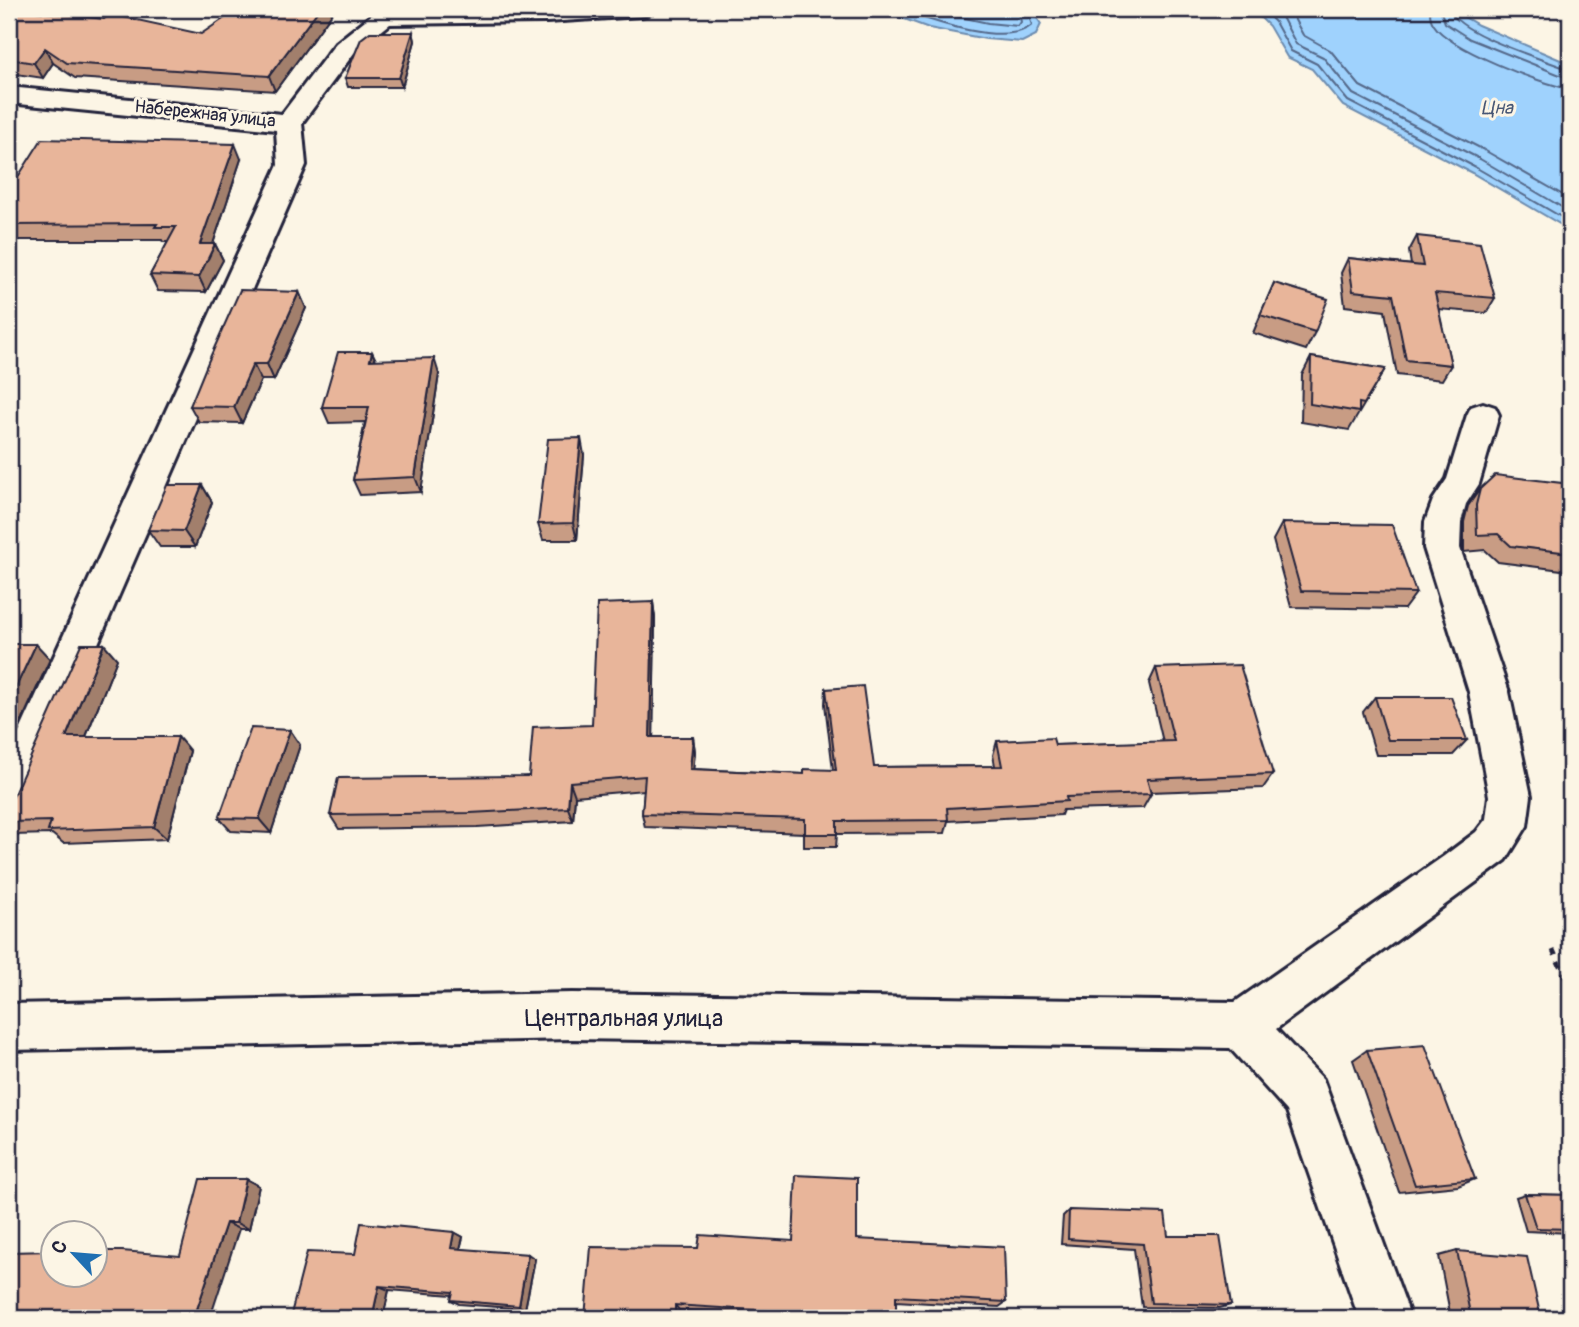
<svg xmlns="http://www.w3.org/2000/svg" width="1579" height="1327" font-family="Pangolin,sans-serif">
<rect width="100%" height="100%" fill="#fcf5e5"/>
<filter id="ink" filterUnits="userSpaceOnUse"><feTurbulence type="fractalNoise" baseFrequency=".0143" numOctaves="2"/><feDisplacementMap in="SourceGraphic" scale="14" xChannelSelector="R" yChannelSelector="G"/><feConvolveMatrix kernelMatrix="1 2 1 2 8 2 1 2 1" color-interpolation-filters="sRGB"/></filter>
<g filter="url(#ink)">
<g fill="#9fd2fd" stroke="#6d8caf" stroke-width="2">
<polygon points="877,9 1031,9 1041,24 1036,35 1022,42 986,39 929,28"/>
<polygon points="1252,9 1451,9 1478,25 1570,64 1570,230 1472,173 1343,106 1312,69 1287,57 1269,26"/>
</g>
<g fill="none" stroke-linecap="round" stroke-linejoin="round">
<g stroke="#546889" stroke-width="2">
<path d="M898 9C929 20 1005 48 1032 25L1026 9"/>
<polyline points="923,9 988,23 1018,26 1021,22 1018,9"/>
<polyline points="1262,9 1275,22 1291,51 1317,64 1348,101 1475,167 1570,222"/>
<polyline points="1274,9 1282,17 1296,44 1323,57 1353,94 1480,159 1570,212"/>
<polyline points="1289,9 1303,35 1330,50 1360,86 1484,150 1570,199"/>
<path d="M1430 9C1430 15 1430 20 1434 25 1449 49 1541 84 1570 89"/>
<polyline points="1440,9 1445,23 1470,39 1570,79"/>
<path d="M1449 9C1459 35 1543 59 1570 70"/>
</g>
<g stroke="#22223b" stroke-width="6">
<g id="minor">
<polygon points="379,9 653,9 649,14 641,16 547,22 390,24 354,53 302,123 306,165 30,800 24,813 9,818 9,755 278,165 276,130 9,103 9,87 282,114 336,43"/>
<polygon points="1483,403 1495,407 1499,415 1479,484 1466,504 1461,522 1460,548 1509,692 1531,796 1527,826 1506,860 1276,1029 1323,1079 1411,1318 1359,1318 1287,1111 1230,1048 572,1039 9,1050 9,1004 572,993 1235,1002 1444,856 1476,832 1486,819 1489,796 1469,692 1424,548 1425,522 1433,500 1447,479 1467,415 1471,407"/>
</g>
</g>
<polyline stroke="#22223b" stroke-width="5" stroke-dasharray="6 6" stroke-linecap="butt" points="1553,950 1570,988"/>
<use href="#minor" fill="#fcf5e5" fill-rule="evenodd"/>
</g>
<g fill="#c89c84" stroke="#22223b" stroke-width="2">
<polygon points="9,9 104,19 201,34 335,9 275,91 75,78 53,63 43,78 9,73"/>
<polygon points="413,32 415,41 402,87 348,87 345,78"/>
<polygon points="241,159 213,244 215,244 223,260 206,292 158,291 150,275 168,242 163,242 162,240 9,240 9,191"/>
<polygon points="1417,236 1495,298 1486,313 1438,309 1451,365 1442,380 1397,375 1385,311 1345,306 1341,273 1348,258 1411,265 1409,251"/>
<polygon points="1274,283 1315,332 1306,350 1253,333"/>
<polygon points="299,292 306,308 274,380 261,380 242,423 199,422 190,406"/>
<polygon points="372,352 376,360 439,374 421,492 360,495 353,480 365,422 329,423 322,407"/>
<polygon points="1311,357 1385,369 1349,430 1301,422 1302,375"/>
<polygon points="584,455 577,540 543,540 538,524"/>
<polygon points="1570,484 1570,571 1498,562 1485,550 1464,552 1464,522 1468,506 1480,489"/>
<polygon points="202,485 212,502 195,547 160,547 148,530"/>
<polygon points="1282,523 1416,593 1404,609 1291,607 1273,540"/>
<polygon points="653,602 655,618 653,737 693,737 695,752 693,769 804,774 833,770 825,704 826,689 874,767 995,766 993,755 997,741 1055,745 1163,742 1149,683 1156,668 1273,774 1263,788 1150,792 1151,794 1143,808 1063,810 1061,815 948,821 945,833 837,834 836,847 804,847 804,833 645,827 642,814 644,790 575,796 573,821 477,827 339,829 330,815 529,776 592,725"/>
<polygon points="117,659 86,737 190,751 167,839 63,843 52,834 12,835 9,832 9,802 11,801"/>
<polygon points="1375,697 1467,740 1453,755 1376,755 1363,712"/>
<polygon points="290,730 300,745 271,833 231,831 219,818"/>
<polygon points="1367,1050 1475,1179 1458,1186 1399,1192 1353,1060"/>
<polygon points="246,1179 259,1186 249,1229 239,1229 180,1256"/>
<polygon points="1525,1194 1570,1195 1570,1233 1526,1231 1516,1197"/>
<polygon points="1069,1210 1168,1236 1231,1305 1220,1308 1142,1307 1134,1249 1061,1244 1063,1216"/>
<polygon points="454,1232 463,1237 460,1249 535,1259 525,1309 459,1304 451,1300 452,1295 389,1290 383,1318 290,1318 355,1254"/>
<polygon points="857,1239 1006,1302 999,1307 896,1301 896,1318 808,1318 679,1310 679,1318 585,1318 698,1248 793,1241"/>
<polygon points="1457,1251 1541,1318 1451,1318 1439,1256"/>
</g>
<g fill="#a27f6c" stroke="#22223b" stroke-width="2">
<polygon points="319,9 335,9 275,91 269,76"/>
<polygon points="413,32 415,41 402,87 399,78"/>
<polygon points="45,48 53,63 43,78 34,63"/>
<polygon points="235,144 241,159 208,259 215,244 223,260 206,292 199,277 200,244"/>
<polygon points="299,292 306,308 274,380 267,364"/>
<polygon points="372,352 379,368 370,360"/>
<polygon points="434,358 439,374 421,492 415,477"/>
<polygon points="253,364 261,380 242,423 234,407"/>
<polygon points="581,438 584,455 577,540 573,523"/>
<polygon points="202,485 212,502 195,547 184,531"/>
<polygon points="653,602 655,618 653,751 650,737"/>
<polygon points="36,644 50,659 9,749 9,702"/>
<polygon points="104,644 117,659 80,751 66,737"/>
<polygon points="290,730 300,745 271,833 259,819"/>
<polygon points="178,737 190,751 167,839 154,827"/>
<polygon points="693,737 695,752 692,783 690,769"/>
<polygon points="570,782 575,796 573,821 568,808"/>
<polygon points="246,1179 259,1186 249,1229 236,1223"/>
<polygon points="226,1223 239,1229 210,1318 194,1318"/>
<polygon points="454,1232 463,1237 459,1253 451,1248"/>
<polygon points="528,1254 535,1259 525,1309 519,1306"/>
<polygon points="379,1286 389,1290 383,1318 372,1318"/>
<polygon points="675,1305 679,1310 679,1318 675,1318"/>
</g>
<g fill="#e8b59a" stroke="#22223b" stroke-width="2">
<polygon points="9,9 18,9 104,19 110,14 201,34 238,9 319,9 269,76 67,63 45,48 34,63 9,59"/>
<polygon points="370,32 413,32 399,78 345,78 361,39"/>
<polygon points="42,139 235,144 200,244 215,244 199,277 150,275 176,227 155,227 157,224 9,225 9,191"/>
<polygon points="1417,236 1480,243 1495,298 1435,293 1451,365 1406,360 1393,295 1353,291 1348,258 1423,266"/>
<polygon points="1274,283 1328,299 1315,332 1260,315"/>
<polygon points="240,290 299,292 267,364 253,364 234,407 190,406 208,362"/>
<polygon points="338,352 372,352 370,360 434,358 415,477 353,480 369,407 322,407"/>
<polygon points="1311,357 1385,369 1364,404 1359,403 1359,412 1310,404"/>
<polygon points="581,438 573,523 538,524 548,439"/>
<polygon points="1495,475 1570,484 1570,553 1511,546 1498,534 1477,535 1476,505 1480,489"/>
<polygon points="167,485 202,485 184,531 148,530"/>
<polygon points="1282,523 1392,525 1416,593 1301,591"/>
<polygon points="653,602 650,737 693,737 690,769 804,774 804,769 836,770 826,689 863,686 874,767 1002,766 997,741 1053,738 1055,745 1174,741 1156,668 1240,665 1273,774 1147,779 1151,794 1066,797 1067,801 947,808 948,820 837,821 837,834 805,834 805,819 642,814 645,776 570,782 568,808 470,813 330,815 338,778 529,776 533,727 592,725 597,604"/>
<polygon points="9,644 36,644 9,702"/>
<polygon points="81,644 104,644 66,737 178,737 154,827 48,831 51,821 9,822 9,802 11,801"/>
<polygon points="1375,697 1451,697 1467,740 1388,740"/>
<polygon points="251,728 290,730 259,819 219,818"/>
<polygon points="1425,1045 1475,1179 1415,1185 1367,1050"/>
<polygon points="796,1175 857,1178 857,1239 1004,1247 1006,1302 896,1296 896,1318 814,1318 814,1314 675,1305 675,1318 585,1318 591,1247 698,1248 700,1235 793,1241"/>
<polygon points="200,1179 246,1179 236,1223 226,1223 194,1318 9,1318 9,1252 52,1251 52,1275 94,1275 94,1251 122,1251 180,1256"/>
<polygon points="1525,1194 1570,1195 1570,1229 1536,1228"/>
<polygon points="1069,1210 1165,1213 1168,1236 1220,1236 1231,1305 1151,1303 1143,1244 1068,1239"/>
<polygon points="361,1223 454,1232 451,1248 528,1254 519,1306 451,1300 453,1292 379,1286 372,1318 290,1318 307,1252 355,1254"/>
<polygon points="1457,1251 1527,1257 1541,1318 1471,1318"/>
</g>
</g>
<g text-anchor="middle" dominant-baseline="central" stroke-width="6" stroke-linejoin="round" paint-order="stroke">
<g font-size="18" fill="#22223b" stroke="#fcf5e5">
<text transform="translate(205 114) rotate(6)">Набережная улица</text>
</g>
<g font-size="19" font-style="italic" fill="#485775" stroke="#fcf5e5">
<text x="1497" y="108">Цна</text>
</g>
<g font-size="24" fill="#22223b" stroke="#fcf5e5">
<text x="624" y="1018">Центральная улица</text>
</g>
</g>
<rect width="1579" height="1327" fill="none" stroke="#fcf5e5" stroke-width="35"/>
<rect x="18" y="18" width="1544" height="1292" fill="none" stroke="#22223b" stroke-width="2.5" filter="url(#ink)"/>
<g transform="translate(74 1254) rotate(296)"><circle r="33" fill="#fcf5e5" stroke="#a5a1a1" stroke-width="2"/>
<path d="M0-5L12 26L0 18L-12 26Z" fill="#1f6fb2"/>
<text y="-10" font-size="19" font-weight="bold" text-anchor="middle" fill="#22223b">С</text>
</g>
</svg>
